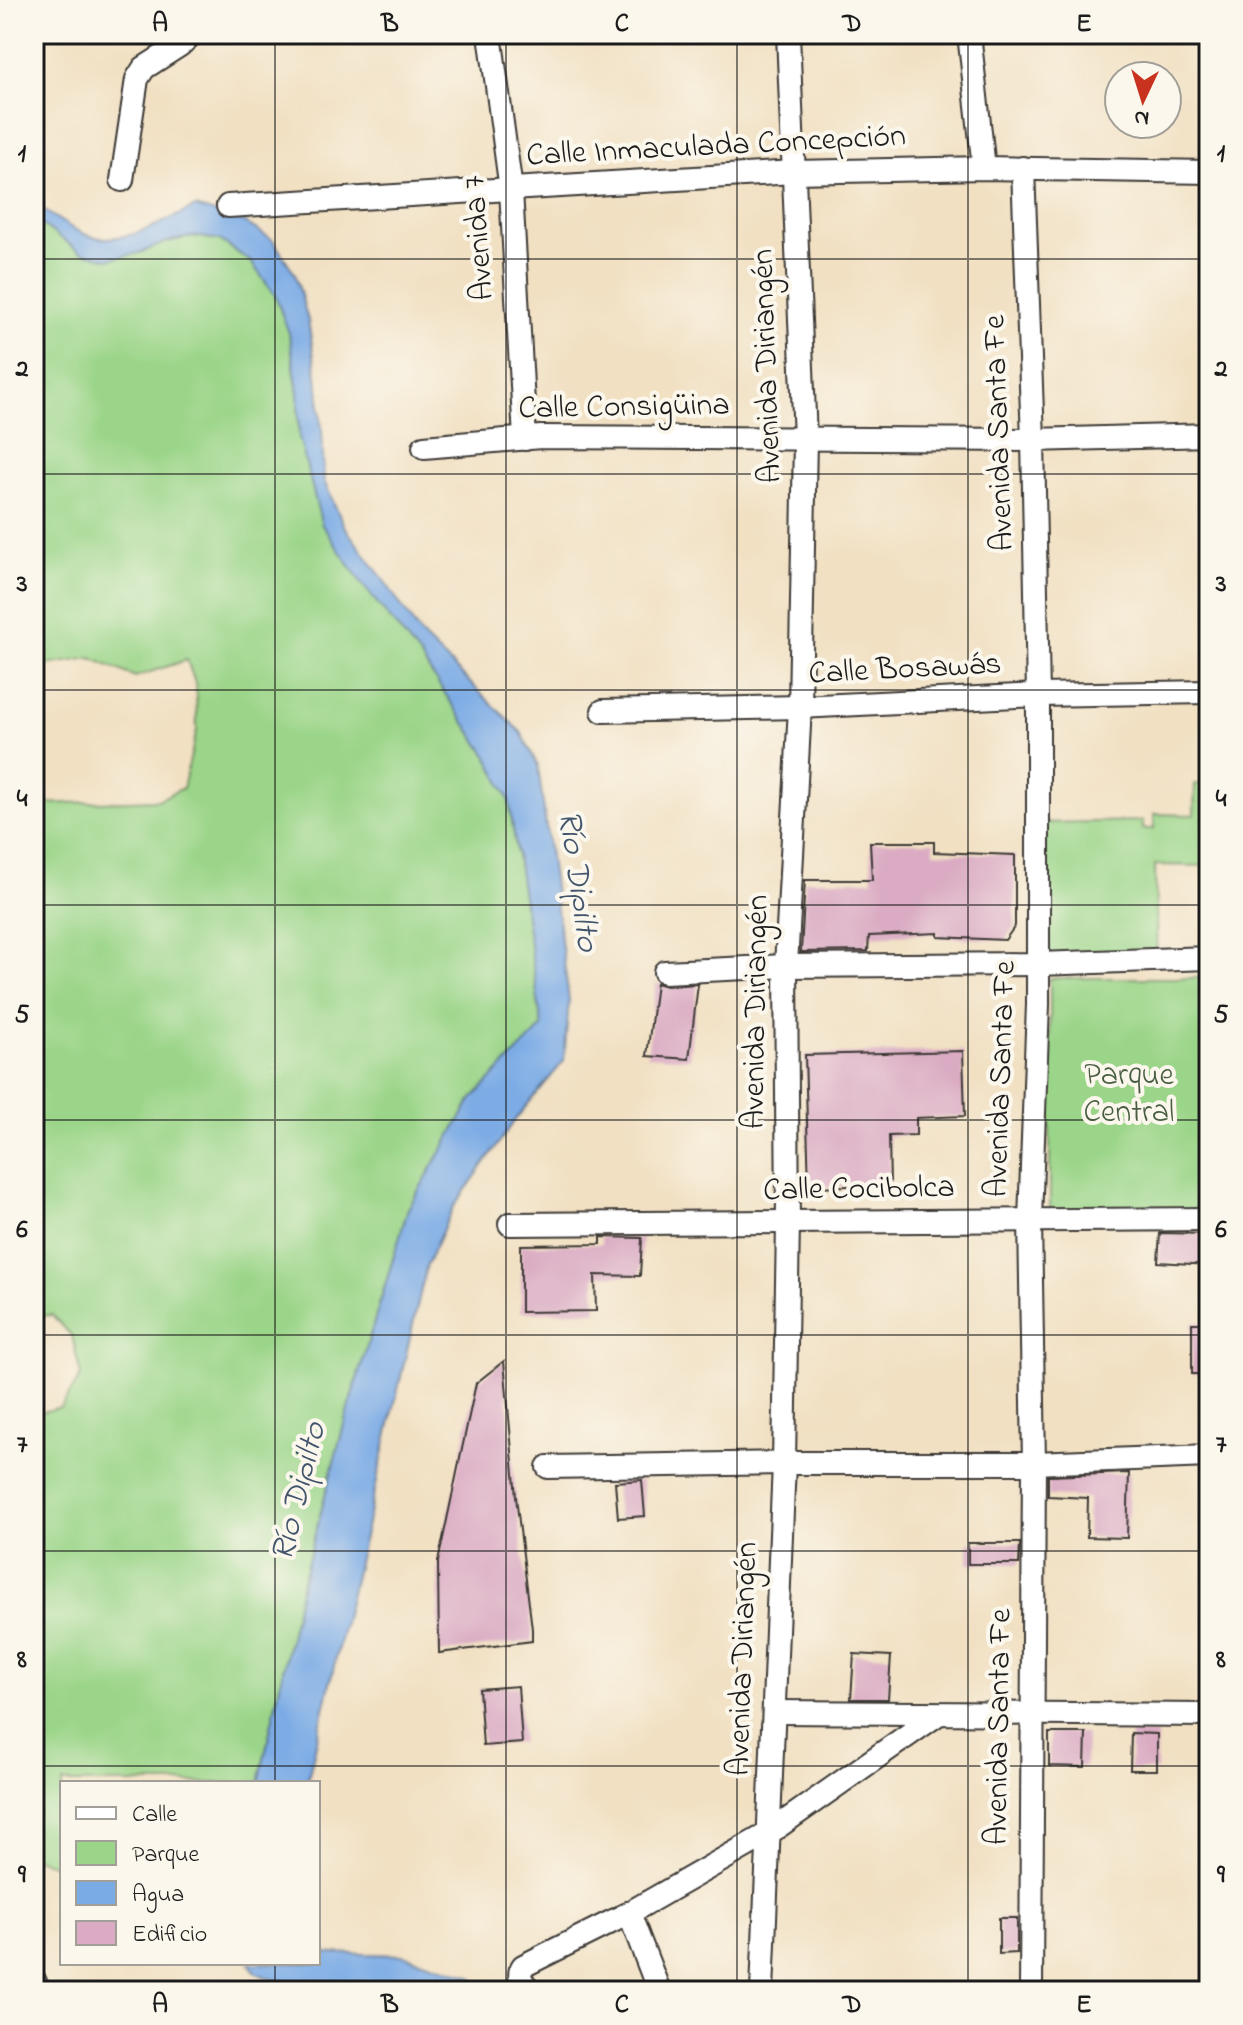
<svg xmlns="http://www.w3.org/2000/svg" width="1243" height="2025" font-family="'Indie Flower',sans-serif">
<rect width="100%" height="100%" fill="#fbf7ec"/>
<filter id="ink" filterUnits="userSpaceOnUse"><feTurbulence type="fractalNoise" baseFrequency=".0125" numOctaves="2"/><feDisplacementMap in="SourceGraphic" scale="16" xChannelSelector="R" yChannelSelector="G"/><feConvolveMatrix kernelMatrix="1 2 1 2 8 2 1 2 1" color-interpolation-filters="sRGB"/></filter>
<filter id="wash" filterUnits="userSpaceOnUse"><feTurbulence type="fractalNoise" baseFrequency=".006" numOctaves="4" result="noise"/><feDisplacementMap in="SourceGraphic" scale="32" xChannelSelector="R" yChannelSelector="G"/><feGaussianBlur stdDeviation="1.8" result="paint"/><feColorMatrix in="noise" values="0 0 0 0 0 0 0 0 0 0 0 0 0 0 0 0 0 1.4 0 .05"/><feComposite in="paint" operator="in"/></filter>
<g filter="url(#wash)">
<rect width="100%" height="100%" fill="#f1e0c2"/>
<g fill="#9bd589" stroke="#5c7852" stroke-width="2">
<polygon points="34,219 81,252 139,253 167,242 193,236 220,240 251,262 275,295 289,333 298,392 299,437 363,585 419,655 488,757 509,800 542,1027 472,1099 408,1209 349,1406 300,1591 259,1783 62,1783 62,1869 34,1857 34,1414 61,1407 81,1376 72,1336 52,1315 34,1316 34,801 36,804 158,800 183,788 197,730 196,686 187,660 135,677 91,658 34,667"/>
<polygon points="1195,784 1209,784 1209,866 1155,865 1157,962 1038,964 1041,823 1143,821 1143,829 1154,829 1154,814 1194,815"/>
<polygon points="1050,978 1209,978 1209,1210 1050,1211"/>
</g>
<g fill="#7babe5" stroke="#4c6480" stroke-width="2">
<path d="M34 203C49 214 65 225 82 233 120 250 162 221 196 207L244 222 273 240 295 274 308 320 317 376 322 430 324 481 344 526 383 579 422 636 521 732 538 766 569 1000 564 1061 518 1116 453 1208 427 1264 307 1783H259L300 1591 349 1406 408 1209 472 1099 542 1027 509 800 488 757 419 655 363 585 322 525 299 437 298 392 289 333 275 295 251 262 220 240 194 236 167 242 139 253 109 259 81 252 34 219Z"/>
<polygon points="318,1949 327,1953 404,1955 471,1976 483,1991 302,1991 256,1973 249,1963 318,1963"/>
</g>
<g id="blocks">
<g fill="#daabc3">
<polygon points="870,842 934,842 934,852 1015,855 1015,926 1005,940 938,937 938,933 869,936 868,951 801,952 805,880 872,880"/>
<polygon points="656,983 666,986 698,984 689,1059 647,1056"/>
<polygon points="963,1051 965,1116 916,1118 916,1135 889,1136 890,1185 809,1187 805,1055"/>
<polygon points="1160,1233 1209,1234 1209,1265 1158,1262"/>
<polygon points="601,1237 642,1238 640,1276 595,1275 596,1311 521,1312 521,1245 601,1244"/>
<rect x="1192" y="1323" width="17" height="51"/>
<polygon points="504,1361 516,1497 532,1629 532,1641 439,1653 438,1562 476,1383"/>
<polygon points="1129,1473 1127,1538 1087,1537 1088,1498 1048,1496 1048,1476"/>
<polygon points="642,1480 645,1516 618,1518 615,1482"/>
<polygon points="968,1543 1020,1543 1019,1564 968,1564"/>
<polygon points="854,1654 891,1656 888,1699 851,1699"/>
<polygon points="518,1686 522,1743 483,1746 479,1689"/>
<polygon points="1049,1733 1086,1733 1085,1767 1049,1766"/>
<polygon points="1131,1733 1157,1734 1157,1770 1130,1770"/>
<polygon points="999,1918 1017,1918 1017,1953 999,1954"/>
</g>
</g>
</g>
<g filter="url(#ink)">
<use href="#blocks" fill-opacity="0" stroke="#3c3935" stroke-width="2"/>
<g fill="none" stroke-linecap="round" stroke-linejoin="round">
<g stroke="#3c3935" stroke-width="26">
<g id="minor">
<polyline points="490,34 511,190 525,439"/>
<polyline points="969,34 984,168"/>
<polyline points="1023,168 1033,440 1038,695 1038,1004 1030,1220 1034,1463 1031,1991"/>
<polyline points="122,180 137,79 144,68 180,45 192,34"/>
<polyline points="228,206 794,172 984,168 1209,172"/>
<polyline points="424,447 541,437 1033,440 1209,435"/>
<polyline points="603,711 800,707 1038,695 1209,692"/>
<polyline points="665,972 786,966 1038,964 1209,958"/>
<polyline points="510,1224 1209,1219"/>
<polyline points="548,1467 784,1463 1034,1463 1209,1456"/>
<polyline points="774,1712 1209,1715"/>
<polyline points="629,1913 659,1991"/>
<polyline points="34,1980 39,1991"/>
<path d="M529 1991C523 1982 516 1976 523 1966L629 1913 769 1833 938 1714"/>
<polyline points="762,1991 784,1463 788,1223 786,966 800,707 805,439 788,34"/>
</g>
</g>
<use href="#minor" stroke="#fff" stroke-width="22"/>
</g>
</g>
<path fill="none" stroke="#1c1c1c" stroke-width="2" stroke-opacity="0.55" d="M275 34V1783M506 34V1991M737 34V1991M968 34V1991M34 259H1209M34 474H1209M34 690H1209M34 905H1209M34 1120H1209M34 1335H1209M34 1551H1209M34 1766H1209M275 1963V1991"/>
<g text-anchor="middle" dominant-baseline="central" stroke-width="8" stroke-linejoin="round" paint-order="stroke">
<g font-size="32" fill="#1c1c1c" stroke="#fbf7ec">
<text transform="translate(716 147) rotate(-3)">Calle Inmaculada Concepción</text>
<text transform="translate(480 238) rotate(-94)">Avenida 7</text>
<text transform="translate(768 366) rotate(-92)">Avenida Diriangén</text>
<text transform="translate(624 408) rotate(-1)">Calle Consigüina</text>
<text transform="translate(1000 433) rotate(-92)">Avenida Santa Fe</text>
<text transform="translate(905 670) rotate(-3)">Calle Bosawás</text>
<text transform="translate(757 1012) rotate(-89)">Avenida Diriangén</text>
<text transform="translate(1002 1079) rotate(-88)">Avenida Santa Fe</text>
<text transform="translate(859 1190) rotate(-1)">Calle Cocibolca</text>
<text transform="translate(744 1659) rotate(-88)">Avenida Diriangén</text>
<text transform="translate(1000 1727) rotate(-89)">Avenida Santa Fe</text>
</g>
<g font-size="32" fill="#485d42" stroke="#fbf7ec">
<text x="1129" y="1076">Parque<tspan x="1129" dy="37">Central</tspan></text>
</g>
<g font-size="34" font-style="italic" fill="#42556c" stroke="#fbf7ec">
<text transform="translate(577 881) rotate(82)">Río Dipilto</text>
<text transform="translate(300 1492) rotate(-76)">Río Dipilto</text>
</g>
</g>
<rect width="1243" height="2025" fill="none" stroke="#fbf7ec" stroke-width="88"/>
<rect x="60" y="1781" width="260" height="184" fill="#fbf7ec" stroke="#a29f99" stroke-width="2"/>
<rect x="76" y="1807" width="40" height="12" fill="#ffffff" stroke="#a29f99" stroke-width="2"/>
<text x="132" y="1821" font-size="24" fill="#1c1c1c">Calle</text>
<rect x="76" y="1841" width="40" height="24" fill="#9bd589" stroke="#a29f99" stroke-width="2"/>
<text x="132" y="1861" font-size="24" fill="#1c1c1c">Parque</text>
<rect x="76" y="1881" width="40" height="24" fill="#7babe5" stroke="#a29f99" stroke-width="2"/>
<text x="132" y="1901" font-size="24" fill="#1c1c1c">Agua</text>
<rect x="76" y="1921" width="40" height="24" fill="#daabc3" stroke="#a29f99" stroke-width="2"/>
<text x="132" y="1941" font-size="24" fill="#1c1c1c">Edificio</text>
<g transform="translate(1143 100) rotate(184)"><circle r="38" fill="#fbf7ec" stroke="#a29f99" stroke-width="2"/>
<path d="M0-6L14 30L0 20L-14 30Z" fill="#c8321e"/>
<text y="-12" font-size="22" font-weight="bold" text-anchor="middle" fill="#1c1c1c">N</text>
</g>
<rect x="44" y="44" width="1155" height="1937" fill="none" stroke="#1c1c1c" stroke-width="3"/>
<g font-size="26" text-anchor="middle" font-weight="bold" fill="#1c1c1c">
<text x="160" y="31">A</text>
<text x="390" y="31">B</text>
<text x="622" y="31">C</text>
<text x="852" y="31">D</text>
<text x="1084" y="31">E</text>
<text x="22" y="161">1</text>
<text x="1221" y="161">1</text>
<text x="22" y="376">2</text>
<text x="1221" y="376">2</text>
<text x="22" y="591">3</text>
<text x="1221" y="591">3</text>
<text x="22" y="806">4</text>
<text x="1221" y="806">4</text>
<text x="22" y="1022">5</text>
<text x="1221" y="1022">5</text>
<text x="22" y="1237">6</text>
<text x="1221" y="1237">6</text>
<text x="22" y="1452">7</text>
<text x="1221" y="1452">7</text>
<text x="22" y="1667">8</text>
<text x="1221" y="1667">8</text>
<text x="22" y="1882">9</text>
<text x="1221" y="1882">9</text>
<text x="160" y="2012">A</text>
<text x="390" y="2012">B</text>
<text x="622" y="2012">C</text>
<text x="852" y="2012">D</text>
<text x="1084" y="2012">E</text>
</g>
</svg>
